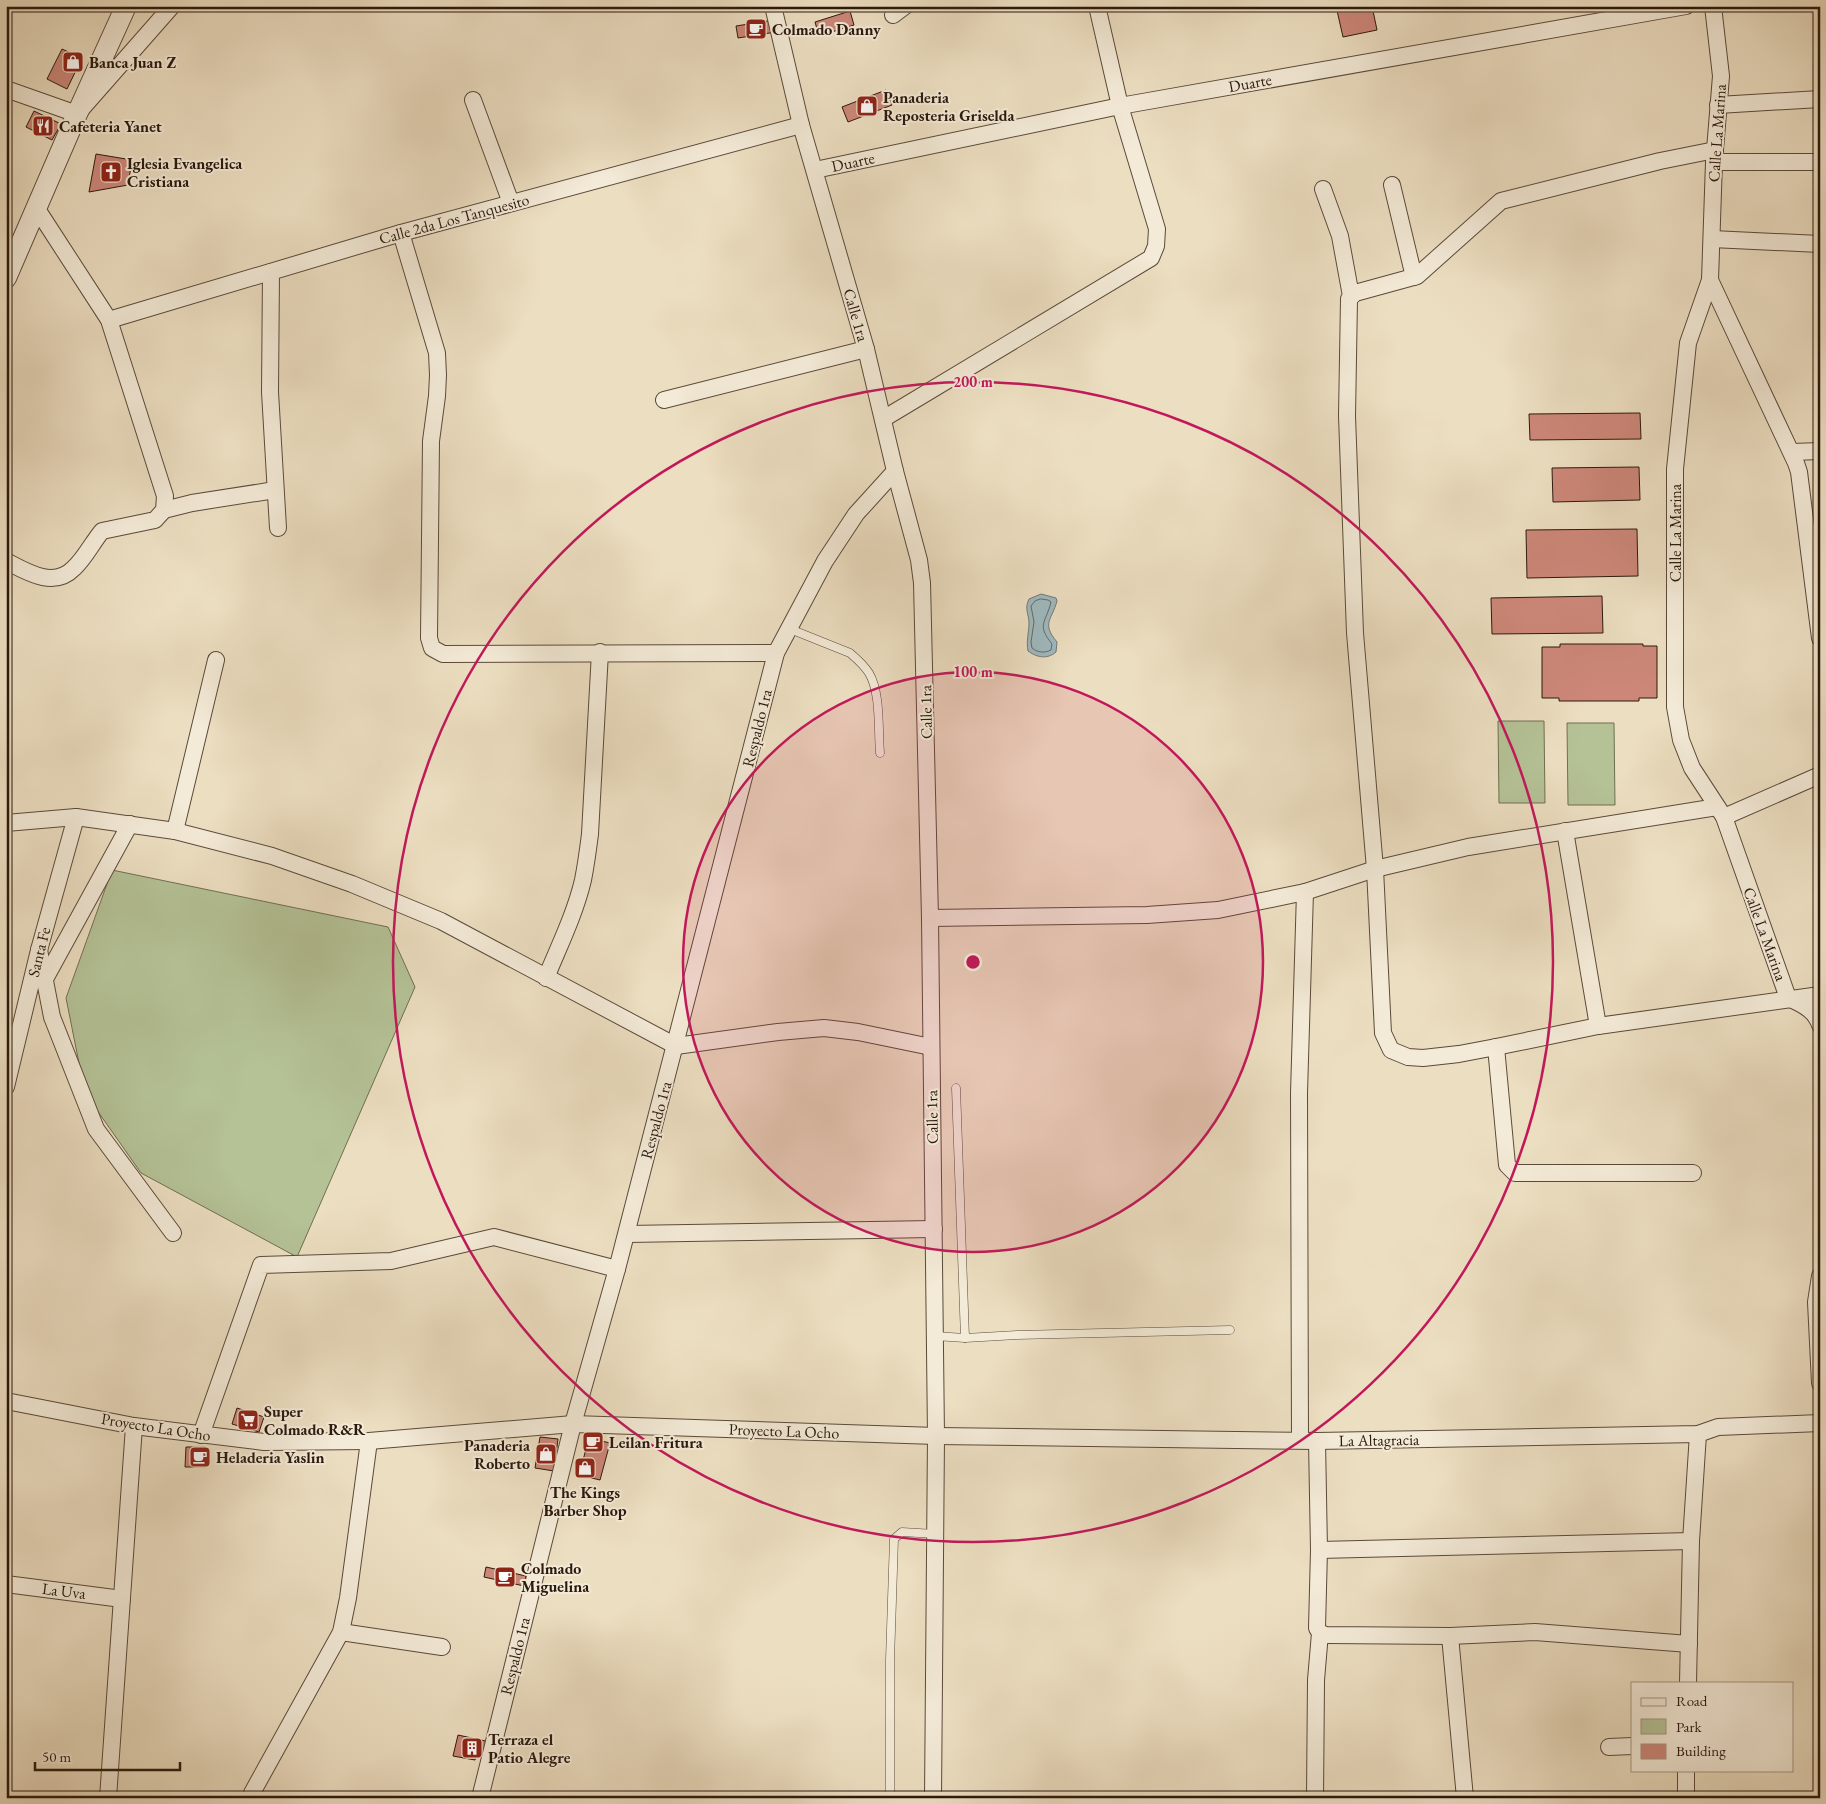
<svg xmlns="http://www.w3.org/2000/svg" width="1826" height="1804" font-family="'EB Garamond',serif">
<rect width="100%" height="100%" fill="#ecdec1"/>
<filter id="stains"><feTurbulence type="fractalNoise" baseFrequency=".004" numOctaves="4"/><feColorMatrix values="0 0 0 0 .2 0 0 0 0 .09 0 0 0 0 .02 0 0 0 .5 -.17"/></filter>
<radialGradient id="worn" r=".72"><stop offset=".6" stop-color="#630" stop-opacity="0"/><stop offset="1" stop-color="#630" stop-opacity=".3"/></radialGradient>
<g fill="#b4c296" stroke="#706e52">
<polygon points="1498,721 1544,721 1545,803 1499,803"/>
<polygon points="1567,723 1614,723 1615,805 1568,805"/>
<polygon points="112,870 388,927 415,987 297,1257 141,1173 85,1093 66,998"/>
</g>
<path fill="#9fb9bf" stroke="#717978" d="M1041 594 1056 598 1057 601C1052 620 1041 623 1057 642L1056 652C1047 660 1036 657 1028 651 1026 641 1029 632 1029 623 1029 614 1024 609 1029 599Z"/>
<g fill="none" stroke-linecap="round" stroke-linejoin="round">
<path stroke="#656966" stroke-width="1" d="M1041 599 1048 600 1051 602C1046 623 1036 624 1052 644L1051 650C1045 653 1038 653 1032 648L1031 642 1034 622 1031 606 1035 601Z"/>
</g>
<g fill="#cd8779" stroke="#2b190d">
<polygon points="1336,6 1372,6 1377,30 1343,37"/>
<polygon points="850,11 854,25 819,36 815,22"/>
<polygon points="774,20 776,32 738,38 736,26"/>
<polygon points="62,49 82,58 67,89 47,79"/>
<polygon points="886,90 892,105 848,122 842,107"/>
<polygon points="34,111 61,124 52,140 26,127"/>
<polygon points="96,154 132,160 128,185 89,192"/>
<polygon points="1640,413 1641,439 1530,440 1529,414"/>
<polygon points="1639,467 1640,500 1553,502 1552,468"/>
<polygon points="1637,529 1638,576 1527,578 1526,530"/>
<polygon points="1602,596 1603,633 1492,634 1491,598"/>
<polygon points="1560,644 1643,644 1643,646 1657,646 1657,698 1639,698 1639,701 1559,701 1559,698 1542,698 1542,647 1560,647"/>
<polygon points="237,1408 264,1417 259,1432 232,1424"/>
<polygon points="540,1437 558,1439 554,1471 535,1468"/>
<polygon points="589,1438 610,1443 600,1480 579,1475"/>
<polygon points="186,1447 195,1447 194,1467 185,1467"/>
<polygon points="195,1447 205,1447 205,1467 194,1467"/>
<polygon points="486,1567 526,1576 524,1586 484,1577"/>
<polygon points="458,1735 490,1742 487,1756 477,1753 475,1760 453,1756"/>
</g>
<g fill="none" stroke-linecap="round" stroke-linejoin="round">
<g stroke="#5b4a3a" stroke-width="9">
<g id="service">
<path d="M790 629 850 653C857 659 864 665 869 673 881 693 878 730 880 753"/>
<polyline points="956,1088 965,1338 1017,1335 1230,1330"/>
<polyline points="935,1336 965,1338"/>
<polyline points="890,1798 890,1660 894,1539 902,1532 935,1534"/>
</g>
</g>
<g stroke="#5b4a3a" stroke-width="18">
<g id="minor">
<polyline points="773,6 801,125 866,349 895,471 919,560 922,583 930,918 936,1436 933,1798"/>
<path d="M1713 6 1721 76 1714 162 1710 280 1688 343 1675 469V707L1681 740 1692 768 1724 817 1788 998C1802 1004 1815 1010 1820 1025"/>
<polyline points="893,15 905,6"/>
<polyline points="6,89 77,114 172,6"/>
<polyline points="473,100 511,203"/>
<polyline points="1718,105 1820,99"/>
<polyline points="1715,150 1660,161 1501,201 1417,276 1355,293 1349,299 1347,416 1355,633 1375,869 1383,1033 1391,1050 1408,1057 1423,1058 1459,1054 1496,1047 1598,1026 1820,995"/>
<polyline points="1714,162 1820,162"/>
<polyline points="815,170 1120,106 1686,6"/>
<polyline points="1392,185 1414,277"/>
<polyline points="1323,189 1340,236 1351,296"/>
<polyline points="401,233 437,353 438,375 437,396 431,441 429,638 432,648 443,654 776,653"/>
<polyline points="1712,239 1820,244"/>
<polyline points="271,272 270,392 278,528"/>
<polyline points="1710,280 1796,463 1799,472 1820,638"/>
<polyline points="109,320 401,233 801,125"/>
<polyline points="664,400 866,349"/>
<polyline points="883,419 1151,258 1156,246 1157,229 1120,106 1097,6"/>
<polyline points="1792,452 1820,451"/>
<polyline points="164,510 192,503 275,490"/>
<path d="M6 561C27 572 54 589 74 568 85 558 92 543 102 531L155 520 164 510 165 496 109 320 37 209"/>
<polyline points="1724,817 1820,775"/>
<polyline points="6,823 76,817 175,831 272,856 352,884 441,921 676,1046 778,1032 824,1028 858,1032 931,1047"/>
<polyline points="175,831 216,660"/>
<polyline points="1565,831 1598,1026"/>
<polyline points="930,918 1147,915 1218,910 1305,892 1375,869 1468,847 1717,807"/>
<polyline points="39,950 52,1017 96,1129 173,1233"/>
<path d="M546 978C559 946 575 914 583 880 586 865 588 850 590 834L600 652"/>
<polyline points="45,979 130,824"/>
<polyline points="1496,1047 1507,1165 1515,1173 1693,1173"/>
<polyline points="6,1087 39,950 76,817"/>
<polyline points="627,1234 934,1229"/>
<polyline points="1820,1276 1816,1302 1820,1383"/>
<polyline points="6,1401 134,1426 264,1442 369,1441 573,1424 936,1436 1317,1441 1698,1434 1718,1427 1820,1423"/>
<polyline points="201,1435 261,1265 391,1261 494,1237 617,1269"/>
<polyline points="1300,1440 1299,1093 1305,892"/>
<polyline points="1319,1550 1691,1541"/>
<polyline points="6,1584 122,1599"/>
<polyline points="341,1632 442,1647"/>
<polyline points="1320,1633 1326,1635 1450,1636 1535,1632 1689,1644"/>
<polyline points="1450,1636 1465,1798"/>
<polyline points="1688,1683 1691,1541 1698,1434"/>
<polyline points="1609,1747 1632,1746"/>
<polyline points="1686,1770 1686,1798"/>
<polyline points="108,1798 134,1426"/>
<polyline points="251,1798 252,1793 341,1632 348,1598 369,1441"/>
<polyline points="480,1798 573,1424 617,1269 776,653 825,561 856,514 895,471"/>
<polyline points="1315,1798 1316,1680 1320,1633 1317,1628 1319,1550 1317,1441"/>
</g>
</g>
<g stroke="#5b4a3a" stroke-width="22">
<polyline id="tertiary" points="6,278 77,114 126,6"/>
</g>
<use href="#service" stroke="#f3ead7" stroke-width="8"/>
<use href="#minor" stroke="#f3ead7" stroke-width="16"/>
<use href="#tertiary" stroke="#f3ead7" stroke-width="20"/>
</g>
<circle cx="973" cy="962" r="290" fill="#c2185b" fill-opacity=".12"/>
<g fill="none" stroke="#c2185b" stroke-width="2.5">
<circle cx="973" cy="962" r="290"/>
<circle cx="973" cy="962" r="580"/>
</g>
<defs>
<g id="cafe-square" transform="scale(1.125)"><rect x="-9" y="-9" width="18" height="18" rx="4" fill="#8f2418" stroke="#f3ead7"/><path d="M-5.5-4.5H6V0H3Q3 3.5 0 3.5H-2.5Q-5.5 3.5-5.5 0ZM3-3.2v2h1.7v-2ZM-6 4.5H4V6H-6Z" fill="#fff"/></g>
<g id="shop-square" transform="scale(1.125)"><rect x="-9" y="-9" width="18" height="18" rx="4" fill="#8f2418" stroke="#f3ead7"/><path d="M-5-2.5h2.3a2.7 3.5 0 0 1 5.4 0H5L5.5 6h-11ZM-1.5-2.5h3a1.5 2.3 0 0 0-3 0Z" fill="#fff"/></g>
<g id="restaurant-square" transform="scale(1.125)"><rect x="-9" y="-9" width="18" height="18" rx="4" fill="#8f2418" stroke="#f3ead7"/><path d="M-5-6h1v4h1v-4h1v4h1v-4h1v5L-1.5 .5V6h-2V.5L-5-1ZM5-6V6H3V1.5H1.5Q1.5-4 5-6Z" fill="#fff"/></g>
<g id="church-square" transform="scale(1.125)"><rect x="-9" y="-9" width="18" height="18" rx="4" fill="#8f2418" stroke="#f3ead7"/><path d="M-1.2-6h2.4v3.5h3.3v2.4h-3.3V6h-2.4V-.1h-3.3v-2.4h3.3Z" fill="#fff"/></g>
<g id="supermarket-square" transform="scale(1.125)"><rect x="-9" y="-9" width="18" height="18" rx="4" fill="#8f2418" stroke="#f3ead7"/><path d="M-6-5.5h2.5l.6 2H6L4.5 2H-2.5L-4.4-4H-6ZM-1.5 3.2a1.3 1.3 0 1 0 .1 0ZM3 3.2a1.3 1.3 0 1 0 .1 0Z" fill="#fff"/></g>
<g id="building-square" transform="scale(1.125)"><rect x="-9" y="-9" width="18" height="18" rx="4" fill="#8f2418" stroke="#f3ead7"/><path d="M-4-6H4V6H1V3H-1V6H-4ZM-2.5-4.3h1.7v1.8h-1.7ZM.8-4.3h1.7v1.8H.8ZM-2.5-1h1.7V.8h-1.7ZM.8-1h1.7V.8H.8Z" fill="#fff"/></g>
</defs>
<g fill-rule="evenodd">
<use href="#cafe-square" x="756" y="29"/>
<use href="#shop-square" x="73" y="62"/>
<use href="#shop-square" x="867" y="106"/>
<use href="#restaurant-square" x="43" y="126"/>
<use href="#church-square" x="111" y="172"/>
<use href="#supermarket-square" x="248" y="1420"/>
<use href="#cafe-square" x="593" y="1442"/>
<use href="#shop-square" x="546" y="1454"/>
<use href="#cafe-square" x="200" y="1457"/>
<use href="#shop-square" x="585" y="1468"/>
<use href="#cafe-square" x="505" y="1577"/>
<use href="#building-square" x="472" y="1748"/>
</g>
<g text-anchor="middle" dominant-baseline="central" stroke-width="4" stroke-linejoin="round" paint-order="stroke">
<g font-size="16" font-weight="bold" fill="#2b190d" stroke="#f3ead7" text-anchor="start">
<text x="772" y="29">Colmado Danny</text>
<text x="89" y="62">Banca Juan Z</text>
<text x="883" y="97">Panaderia<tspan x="883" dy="18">Reposteria Griselda</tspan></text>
<text x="59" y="126">Cafeteria Yanet</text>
<text x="127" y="163">Iglesia Evangelica<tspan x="127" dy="18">Cristiana</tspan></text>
<text x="264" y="1411">Super<tspan x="264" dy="18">Colmado R&amp;R</tspan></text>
<text x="609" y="1442">Leilan Fritura</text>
<text x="530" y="1445" text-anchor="end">Panaderia<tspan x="530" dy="18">Roberto</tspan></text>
<text x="216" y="1457">Heladeria Yaslin</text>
<text x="585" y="1492" text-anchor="middle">The Kings<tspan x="585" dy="18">Barber Shop</tspan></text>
<text x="521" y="1568">Colmado<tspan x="521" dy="18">Miguelina</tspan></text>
<text x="488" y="1739">Terraza el<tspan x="488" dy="18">Patio Alegre</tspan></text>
</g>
<g font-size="16" fill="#2b190d" stroke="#f3ead7">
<text transform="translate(1250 83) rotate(-10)">Duarte</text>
<text transform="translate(1717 133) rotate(-86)">Calle La Marina</text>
<text transform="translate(853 162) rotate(-12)">Duarte</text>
<text transform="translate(454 219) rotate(-15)">Calle 2da Los Tanquesito</text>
<text transform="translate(856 315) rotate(74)">Calle 1ra</text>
<text transform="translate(1675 533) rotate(-90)">Calle La Marina</text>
<text transform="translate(926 712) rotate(-91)">Calle 1ra</text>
<text transform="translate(757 728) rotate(-76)">Respaldo 1ra</text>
<text transform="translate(1765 934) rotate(70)">Calle La Marina</text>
<text transform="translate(39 952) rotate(-76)">Santa Fe</text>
<text transform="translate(932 1117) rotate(-91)">Calle 1ra</text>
<text transform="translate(656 1120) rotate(-75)">Respaldo 1ra</text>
<text transform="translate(156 1427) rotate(9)">Proyecto La Ocho</text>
<text transform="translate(784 1431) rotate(2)">Proyecto La Ocho</text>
<text transform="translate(1379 1440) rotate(-1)">La Altagracia</text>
<text transform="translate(64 1591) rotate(7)">La Uva</text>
<text transform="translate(515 1656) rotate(-76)">Respaldo 1ra</text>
</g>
</g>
<circle cx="973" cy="962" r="8" fill="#c2185b" stroke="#f3ead7" stroke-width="2.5"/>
<g font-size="15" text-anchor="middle" font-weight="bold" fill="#c2185b" stroke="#f3ead7" stroke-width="4" stroke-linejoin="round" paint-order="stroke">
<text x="973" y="387">200 m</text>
<text x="973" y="677">100 m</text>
</g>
<rect width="1826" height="1804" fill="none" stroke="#ecdec1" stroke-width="25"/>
<rect x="8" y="8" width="1811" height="1789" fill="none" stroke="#2b190d" stroke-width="2.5"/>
<rect x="12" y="12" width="1801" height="1779" fill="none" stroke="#2b190d"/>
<rect x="1631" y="1682" width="162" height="90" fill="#f3ead7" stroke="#a39686"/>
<rect x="1641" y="1698" width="25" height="8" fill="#f3ead7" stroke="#a39686"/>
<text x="1676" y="1706" font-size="15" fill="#2b190d">Road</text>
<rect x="1641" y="1719" width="25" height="15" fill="#b4c296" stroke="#a39686"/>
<text x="1676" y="1732" font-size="15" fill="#2b190d">Park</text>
<rect x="1641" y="1744" width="25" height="15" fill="#cd8779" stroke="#a39686"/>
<text x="1676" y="1756" font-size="15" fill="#2b190d">Building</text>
<path d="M35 1762v8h145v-8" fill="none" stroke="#2b190d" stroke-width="2.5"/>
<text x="42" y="1762" font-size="15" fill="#2b190d" stroke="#f3ead7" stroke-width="4" paint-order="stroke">50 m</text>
<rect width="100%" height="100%" filter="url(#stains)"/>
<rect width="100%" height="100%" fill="url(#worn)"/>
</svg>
